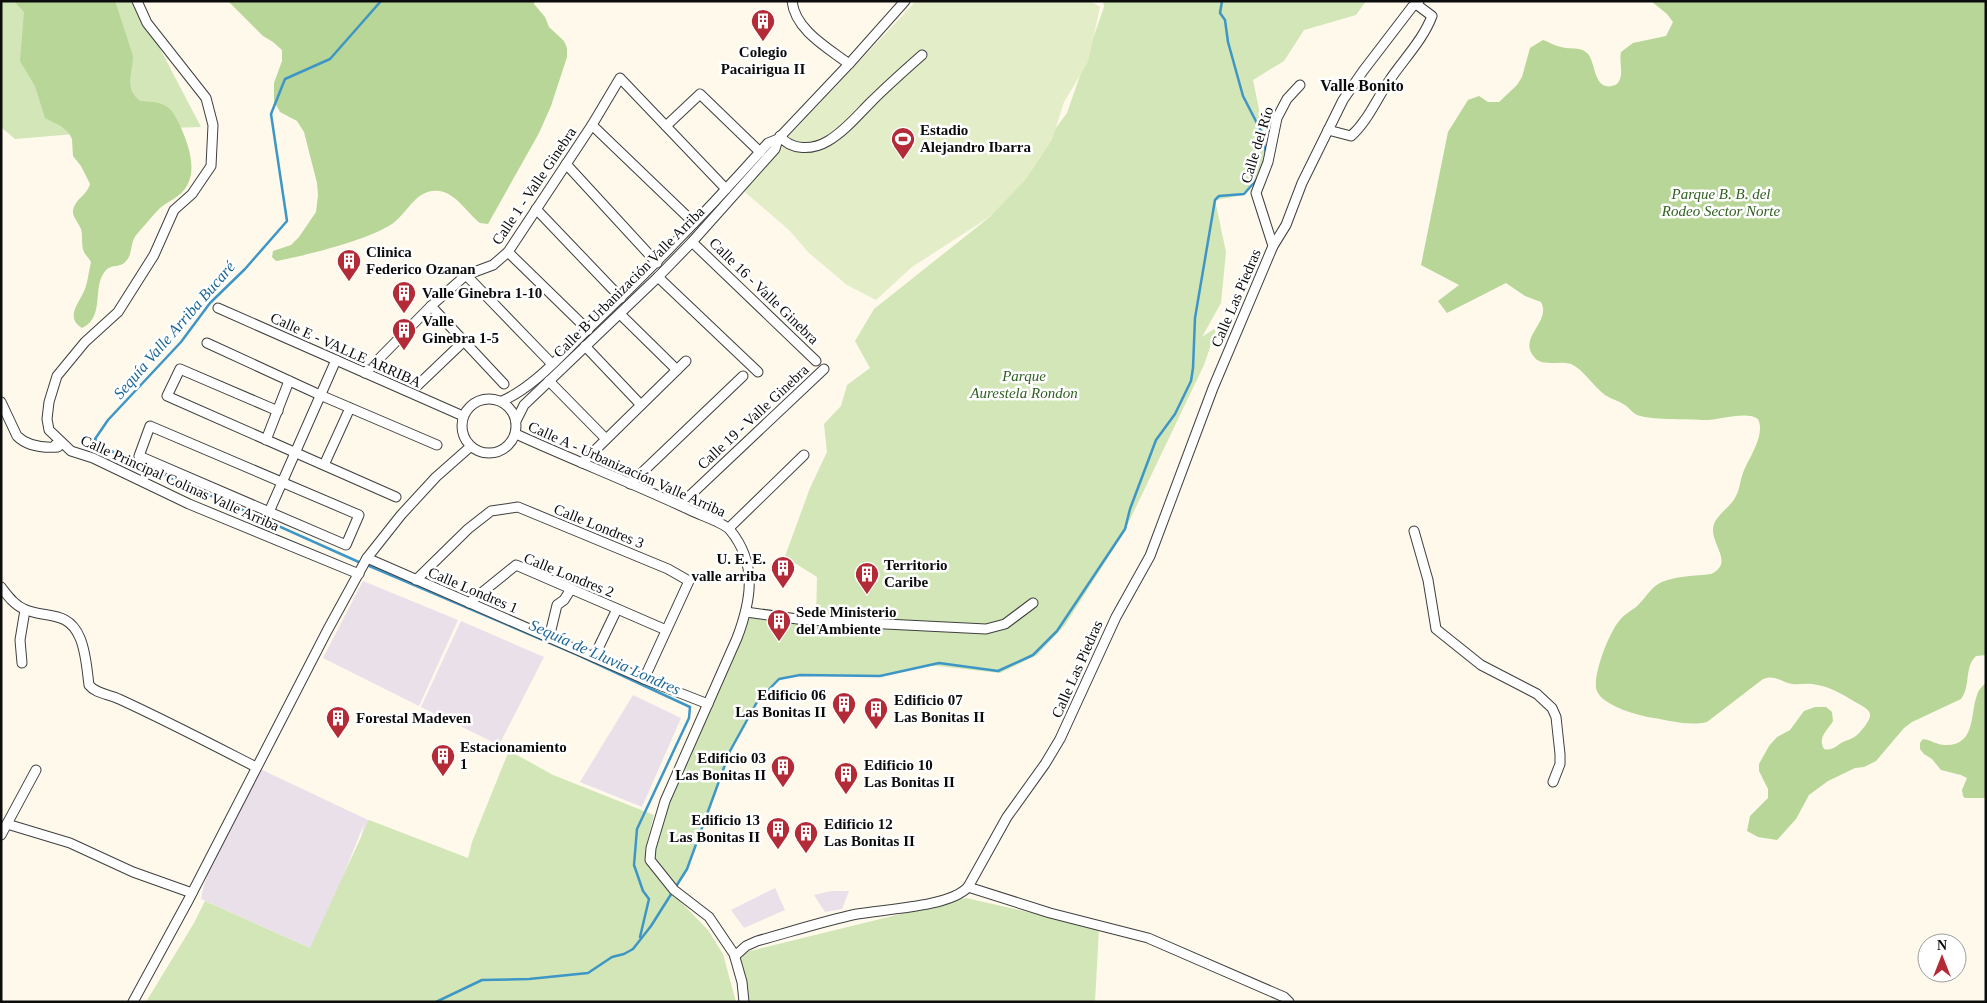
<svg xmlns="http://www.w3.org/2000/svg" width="1987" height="1003" font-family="'Times New Roman',serif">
<rect width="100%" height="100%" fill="#fef9eb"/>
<g fill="#e9e0ea" fill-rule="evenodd">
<polygon points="363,581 458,620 419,706 323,658"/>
<polygon points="461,621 544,657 499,745 421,707"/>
<polygon points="633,695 681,718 642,807 580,782"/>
<path d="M256 767 366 819 437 857 381 1002 310 948 201 899 204 885 219 843ZM364 824 361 838 343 876Z"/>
<polygon points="775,888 785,910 744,928 731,910"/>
<polygon points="831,891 849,891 842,909 825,912 814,895"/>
</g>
<g fill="#d2e6b7">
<polygon points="1,1 135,1 201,127 135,129 15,139 1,127"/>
<polygon points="1103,1 1366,1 1356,15 1304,30 1284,61 1253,80 1268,153 1260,177 1244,195 1215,200 1226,252 1221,303 1202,337 1217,327 1204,365 1123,534 1065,625 1037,655 1000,673 928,665 880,676 799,674 779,679 756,702 736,742 729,752 686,868 674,888 651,859 659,823 748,615 816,620 817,577 790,560 784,559 810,488 827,452 824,424 841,406 847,385 870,368 855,341 874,309 991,216 1067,113 1104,7"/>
<polygon points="499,745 553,775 654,815 645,850 646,861 670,891 708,930 723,954 736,1002 146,1002 194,923 205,901 310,948 369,820 468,858 472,842 508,753"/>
<polygon points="966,898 1099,928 1095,1002 747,1002 738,954"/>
</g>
<g fill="#b7d697">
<path d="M14 1H115L133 56C133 74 123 87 140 101 165 103 170 103 181 128 190 148 200 178 179 195 173 200 166 203 160 208 152 216 145 225 137 234 130 241 133 254 126 261 121 268 112 264 106 270 91 286 106 317 82 328 64 317 80 302 85 289 88 281 89 270 91 262 89 258 86 256 84 252 81 246 83 236 81 229 78 221 70 215 74 207 78 197 87 195 90 184L81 166 73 156 72 139 69 133 61 126 45 118 35 86 20 61 24 12Z"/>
<path d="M228 1H534V4L545 17 549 27 564 41 567 48V57L551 106 539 133 488 224 480 223C467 213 456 193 439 191 416 188 408 213 392 224 368 240 304 256 276 261L272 257 273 251 291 245 299 237 316 212 318 195 317 183 304 132 297 121 280 112 274 101V83L282 61V50L273 42 263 36Z"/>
<path d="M1651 1H1986V655L1976 656C1964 667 1971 686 1961 699L1912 722 1904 728 1876 761 1864 767 1855 768 1828 781 1809 795 1796 819 1777 840 1758 837 1747 831 1750 816 1768 798V789L1759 771V764L1769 746 1777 737 1790 730 1804 711 1815 707H1826L1832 712 1833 721C1828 730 1817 737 1824 749 1834 752 1839 742 1848 740 1857 737 1859 733 1865 726 1875 712 1869 710 1857 703 1840 693 1832 687 1812 684 1805 683 1799 685 1792 684 1781 682 1775 674 1763 679L1707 722C1689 726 1671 721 1654 718 1639 716 1603 706 1597 691 1591 678 1610 630 1620 620 1625 613 1634 610 1640 603 1647 596 1652 586 1662 582 1676 576 1695 576 1711 574 1738 561 1703 540 1716 520 1722 511 1732 505 1736 496 1740 489 1740 480 1743 473 1748 459 1766 435 1758 419 1747 410 1716 421 1702 420 1687 419 1649 420 1637 415 1633 413 1629 408 1625 405 1619 401 1611 399 1605 395 1594 387 1583 369 1571 364 1560 360 1543 367 1535 358 1516 337 1552 323 1541 302L1525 296 1506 283 1447 313 1438 301 1459 285 1421 265 1448 132 1468 100 1479 96 1488 102H1499L1517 85 1522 77 1530 48 1543 40C1549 42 1555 46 1561 47 1570 50 1579 46 1587 53 1596 61 1593 90 1612 86 1616 85 1618 84 1620 79 1623 71 1619 61 1621 52L1633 43 1666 36 1673 22 1667 14Z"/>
<path d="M1986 682V798H1965L1963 796 1962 790 1967 778 1961 775 1941 770 1932 759 1924 754 1920 749V743L1923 739C1931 740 1937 745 1945 745 1976 746 1970 714 1977 695 1978 690 1983 686 1986 682Z"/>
</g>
<polygon fill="#e3eec8" points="916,1 1091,1 1100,7 1088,62 1064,102 1052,140 1026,179 991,216 912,267 876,300 847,285 809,253 789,230 740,188"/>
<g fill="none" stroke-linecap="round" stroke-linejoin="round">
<g stroke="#3d96c6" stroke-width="2.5">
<polyline points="1222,1 1220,13 1225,20 1228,42 1243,96 1261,131 1266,153"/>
<polyline points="361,563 100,446 95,439 108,420 181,342 210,303 245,269 287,221 271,114 285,79 330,59 381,1"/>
<polyline points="367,565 578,655 690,707 689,718 637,829 634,865 643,891 649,899 640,937"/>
<polyline points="436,1002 482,980 529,979 588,973 612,957 624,954 633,949 651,926 687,869 730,751 757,702 779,679 800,675 880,676 939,663 998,671 1033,655 1057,631 1125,529 1130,509 1156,440 1175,414 1191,381 1193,368 1195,318 1215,200 1219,196 1244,194 1259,177"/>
</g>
<g stroke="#3f3f3f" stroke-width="11">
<g id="minor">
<polyline points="137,1 147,23 206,98 213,125 211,166 192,194 174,210 154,255 118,312 85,342 57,376 49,402 47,419 49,430 71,451 93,458 189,504 359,574"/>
<path d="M792 1C795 30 828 48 849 64"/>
<polyline points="592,125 694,223"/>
<polyline points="666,126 700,94 760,152"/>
<path d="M1328 130 1351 136C1367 122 1376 100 1389 81 1403 60 1423 40 1432 16L1416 4"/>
<path d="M780 136C791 151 813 150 828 141 845 131 858 115 871 102 887 86 905 70 922 55"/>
<polyline points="566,164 657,263"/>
<polyline points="536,209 621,298"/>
<polyline points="692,242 816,361"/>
<polyline points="1273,246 1256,193 1268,162 1277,118 1287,99 1300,85"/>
<polyline points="508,252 588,330"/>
<polyline points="466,275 552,364"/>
<polyline points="658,277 758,372"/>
<polyline points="431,306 504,384"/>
<polyline points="218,308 463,416"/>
<polyline points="620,314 677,370"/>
<polyline points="207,343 320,395 437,445"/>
<polyline points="585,346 641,405"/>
<polyline points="365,373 431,306 466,275 493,265 508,252 592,125 620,78 726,189"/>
<polyline points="549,381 606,439"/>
<polyline points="418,385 463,342"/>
<circle cx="489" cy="426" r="27"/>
<path d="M502 401C534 387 560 356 586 331 649 271 710 208 768 143L778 139 849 64 905 1"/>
<path d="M1 402 17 436C28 447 44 448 58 447L55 445"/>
<polyline points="278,411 180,369 167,396 396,497"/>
<polyline points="516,421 524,405 658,277 692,242 775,149 778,139"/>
<polygon points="150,426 359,515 346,545 139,456"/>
<path d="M516 434C575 461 635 484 694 512 703 516 724 523 730 530 758 564 751 601 737 638L665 801 651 848 650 860 674 890 709 917 734 954 742 982 744 1002"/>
<polyline points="266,440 289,381"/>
<polyline points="582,463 686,361"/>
<polyline points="324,465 350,408"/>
<polyline points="630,484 743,376"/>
<polyline points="680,505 824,369"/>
<polyline points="269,512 336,360"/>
<polyline points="729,528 804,455"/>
<polyline points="1414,531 1428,580 1436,629 1481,665 1537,694 1552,708 1556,717 1560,754 1560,764 1553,782"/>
<polyline points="367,558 644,679 708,704"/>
<polyline points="416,580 468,529 491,511 518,507 668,569 689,581 644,679"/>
<path d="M1 587C7 595 14 605 24 609 45 619 68 609 80 638 86 652 87 670 89 685 96 694 109 694 119 699 165 720 211 744 256 767"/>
<polyline points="469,603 516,565 666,630"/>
<polyline points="746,612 805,620 986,629 1005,624 1033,603"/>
<polyline points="549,638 557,605 564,600 571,589"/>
<polyline points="594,657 617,609"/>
<polyline points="22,663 20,640 25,610"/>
<polyline points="7,824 70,843 133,872 192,893"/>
<polyline points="1,835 36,770"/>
<polyline points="968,887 1050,913 1148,938 1284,997 1289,1002"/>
<path d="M735 956 746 946 757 941C790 932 824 921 857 914 885 909 950 907 968 887L1007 817 1045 764 1060 739 1116 617 1150 556 1213 388 1273 246 1286 225 1302 183 1343 100 1363 71 1412 7 1419 1"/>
<polyline points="133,1002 189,899 327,631 367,558 401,515 436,477 470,447"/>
</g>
</g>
<use href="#minor" stroke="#fff" stroke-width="9"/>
</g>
<defs>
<g id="building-pin" transform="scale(1.25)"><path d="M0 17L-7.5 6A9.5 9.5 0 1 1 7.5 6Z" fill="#b42b38" stroke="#fff"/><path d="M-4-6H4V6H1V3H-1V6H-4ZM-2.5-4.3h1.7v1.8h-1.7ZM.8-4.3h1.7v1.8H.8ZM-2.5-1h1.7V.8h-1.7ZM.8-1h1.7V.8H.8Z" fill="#fff"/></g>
<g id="stadium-pin" transform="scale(1.25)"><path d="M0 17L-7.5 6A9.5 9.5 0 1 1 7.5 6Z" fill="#b42b38" stroke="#fff"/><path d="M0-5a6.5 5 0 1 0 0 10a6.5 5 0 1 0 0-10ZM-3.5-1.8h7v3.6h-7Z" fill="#fff"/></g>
</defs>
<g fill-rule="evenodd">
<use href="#building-pin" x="763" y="21"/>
<use href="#stadium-pin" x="903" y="139"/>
<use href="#building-pin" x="349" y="261"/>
<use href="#building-pin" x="404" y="293"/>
<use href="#building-pin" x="404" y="330"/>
<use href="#building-pin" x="783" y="568"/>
<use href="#building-pin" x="867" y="574"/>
<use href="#building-pin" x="779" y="621"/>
<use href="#building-pin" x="844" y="704"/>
<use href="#building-pin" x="876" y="709"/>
<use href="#building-pin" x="338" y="718"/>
<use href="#building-pin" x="443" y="756"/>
<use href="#building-pin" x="783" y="767"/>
<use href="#building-pin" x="846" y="774"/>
<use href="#building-pin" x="778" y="829"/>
<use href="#building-pin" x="806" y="833"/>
</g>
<g text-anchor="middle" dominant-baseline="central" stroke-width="5" stroke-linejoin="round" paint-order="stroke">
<g font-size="15" font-weight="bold" fill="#0c0c0c" stroke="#fff" text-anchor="start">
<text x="763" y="52" text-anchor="middle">Colegio<tspan x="763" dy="17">Pacairigua II</tspan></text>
<text x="920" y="130">Estadio<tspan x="920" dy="17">Alejandro Ibarra</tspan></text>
<text x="366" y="252">Clinica<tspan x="366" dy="17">Federico Ozanan</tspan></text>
<text x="422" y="293">Valle Ginebra 1-10</text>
<text x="422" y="321">Valle<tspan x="422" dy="17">Ginebra 1-5</tspan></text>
<text x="766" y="559" text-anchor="end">U. E. E.<tspan x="766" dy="17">valle arriba</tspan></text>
<text x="884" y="565">Territorio<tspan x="884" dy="17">Caribe</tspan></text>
<text x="796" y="612">Sede Ministerio<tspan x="796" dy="17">del Ambiente</tspan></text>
<text x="826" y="695" text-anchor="end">Edificio 06<tspan x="826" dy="17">Las Bonitas II</tspan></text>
<text x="894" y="700">Edificio 07<tspan x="894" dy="17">Las Bonitas II</tspan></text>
<text x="356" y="718">Forestal Madeven</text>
<text x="460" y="747">Estacionamiento<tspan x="460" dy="17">1</tspan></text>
<text x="766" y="758" text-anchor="end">Edificio 03<tspan x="766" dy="17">Las Bonitas II</tspan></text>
<text x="864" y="765">Edificio 10<tspan x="864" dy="17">Las Bonitas II</tspan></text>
<text x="760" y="820" text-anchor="end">Edificio 13<tspan x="760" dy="17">Las Bonitas II</tspan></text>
<text x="824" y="824">Edificio 12<tspan x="824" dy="17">Las Bonitas II</tspan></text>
</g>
<g font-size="15" fill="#0c0c0c" stroke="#fff">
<text transform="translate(1257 145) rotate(-73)">Calle del Río</text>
<text transform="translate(534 186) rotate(-56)">Calle 1 - Valle Ginebra</text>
<text transform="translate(629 282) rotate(-45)">Calle B Urbanización Valle Arriba</text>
<text transform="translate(764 291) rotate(44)">Calle 16 - Valle Ginebra</text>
<text transform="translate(1236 298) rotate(-67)">Calle Las Piedras</text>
<text transform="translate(346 350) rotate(24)">Calle E - VALLE ARRIBA</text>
<text transform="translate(753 417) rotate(-43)">Calle 19 - Valle Ginebra</text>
<text transform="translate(627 469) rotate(24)">Calle A - Urbanización Valle Arriba</text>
<text transform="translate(180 483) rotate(24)">Calle Principal Colinas Valle Arriba</text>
<text transform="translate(599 526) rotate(22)">Calle Londres 3</text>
<text transform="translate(569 575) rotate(22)">Calle Londres 2</text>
<text transform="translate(473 590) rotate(23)">Calle Londres 1</text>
<text transform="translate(1077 669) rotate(-66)">Calle Las Piedras</text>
</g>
<g font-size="15" font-style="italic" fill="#306020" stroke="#fff">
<text x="1721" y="194">Parque B. B. del<tspan x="1721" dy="17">Rodeo Sector Norte</tspan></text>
<text x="1024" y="376">Parque<tspan x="1024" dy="17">Aurestela Rondon</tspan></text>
</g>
<g font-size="16" font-weight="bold" fill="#0c0c0c" stroke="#fff">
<text x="1362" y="85">Valle Bonito</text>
</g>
<g font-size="16" font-style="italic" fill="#1c6797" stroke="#fff">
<text transform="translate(174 330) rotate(-49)">Sequía Valle Arriba Bucaré</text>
<text transform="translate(605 657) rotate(24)">Sequía de Lluvia Londres</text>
</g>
</g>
<rect width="1987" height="1003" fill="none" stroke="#0c0c0c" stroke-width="5"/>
<g transform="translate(1942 958)"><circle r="24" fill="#ffffff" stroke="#9e9e9e"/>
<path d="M0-4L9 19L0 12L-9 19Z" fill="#b42b38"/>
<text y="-8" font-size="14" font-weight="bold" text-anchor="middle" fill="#0c0c0c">N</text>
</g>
</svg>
